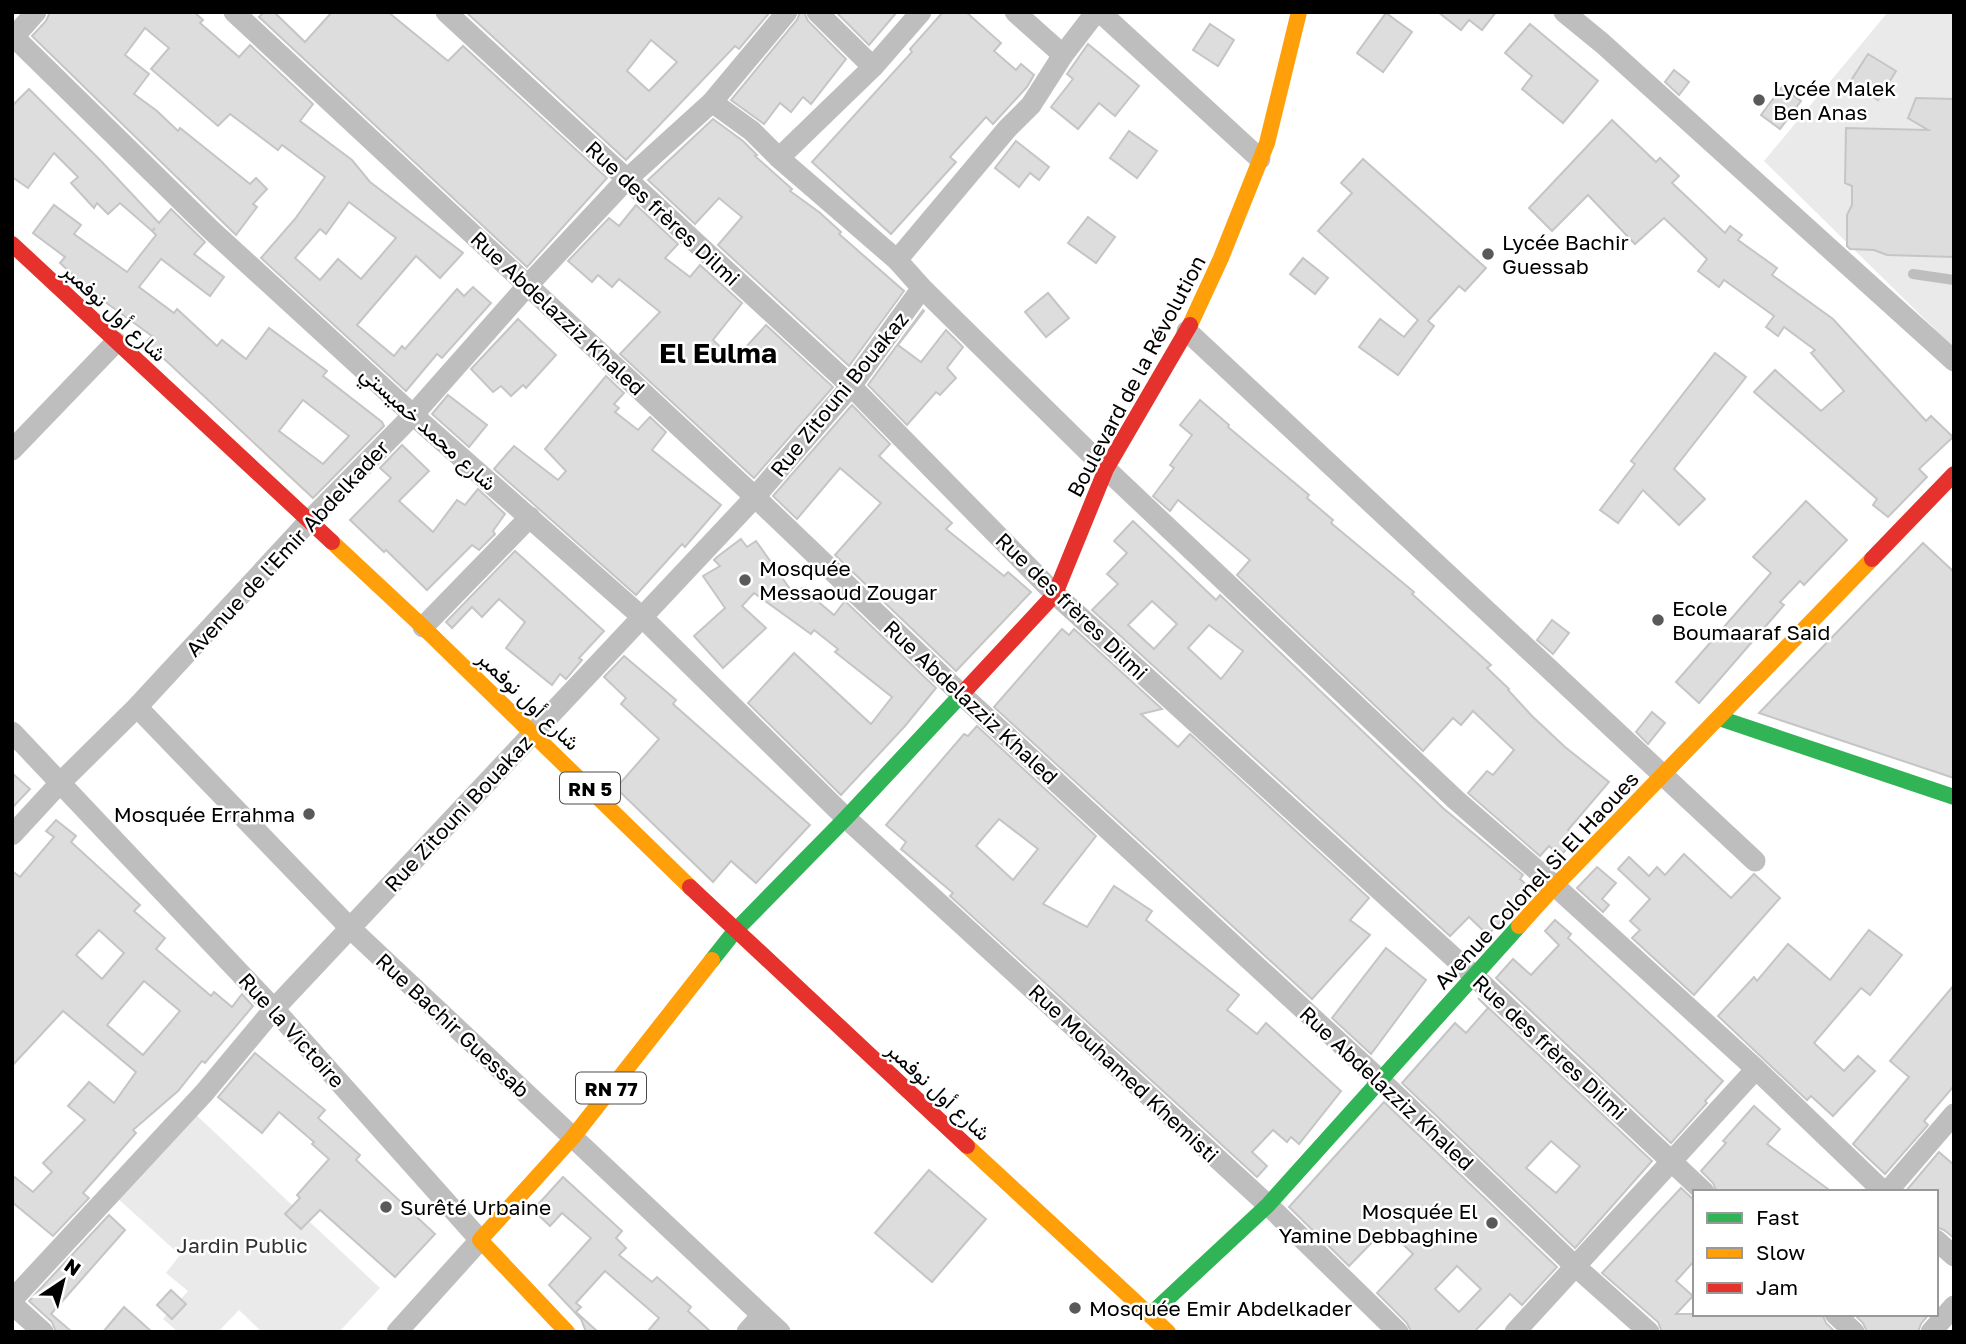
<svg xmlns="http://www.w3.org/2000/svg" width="1966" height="1344" font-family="'Golos Text',Vazirmatn,sans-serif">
<rect width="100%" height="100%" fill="#fff"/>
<g fill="#eaeaea">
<polygon points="1888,12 1954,12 1954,348 1764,161"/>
<polygon points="192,1111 380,1288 339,1332 262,1332 239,1310 218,1332 178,1332 163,1319 188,1291 166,1273 180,1255 115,1196"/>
</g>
<g fill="#ddd" stroke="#c5c5c5" stroke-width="2" fill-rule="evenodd">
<path d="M50 12H194L203 20 200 23 239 57 250 45 313 104 300 121 352 160 370 182 463 253 440 278 416 256 357 325 394 356 402 346 405 349 457 289 464 296 473 287 491 303 442 358 437 354 406 391 261 258 295 219 325 177 282 145 278 150 230 114 218 126 151 69 169 48 145 28 125 55 149 74 134 94 157 111 178 131 180 128 250 184 256 178 267 189 253 204 257 207 236 235 32 36 46 21ZM349 202 396 238 361 279 338 259 320 280 295 258 320 229 326 234Z"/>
<polygon points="264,12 274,12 305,42 332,12 388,12 448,61 463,46 607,178 527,267 259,17"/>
<path d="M466 12H770L739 49 735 46 626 160ZM651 40 677 62 649 91 627 71Z"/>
<polygon points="800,12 804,12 808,21 846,59 811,104 803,97 791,112 780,103 764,124 731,100 797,20"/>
<polygon points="836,12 897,12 869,45"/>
<polygon points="943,12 966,12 1001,43 994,51 1016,70 1021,64 1034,75 1027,87 993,124 986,117 950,157 956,162 891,234 812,162 912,52 910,49"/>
<polygon points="1438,12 1496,12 1482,30 1469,20 1461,30"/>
<polygon points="1386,13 1412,32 1383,72 1357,53"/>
<polygon points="1210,24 1234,40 1218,66 1193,50"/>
<polygon points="1530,24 1598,81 1563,123 1522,89 1532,76 1505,53"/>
<polygon points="1088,44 1139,86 1115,116 1099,103 1078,129 1051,107 1073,79 1067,74"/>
<polygon points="1868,54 1896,71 1878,100 1850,82"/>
<polygon points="1674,70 1689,82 1679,95 1665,82"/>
<polygon points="1782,87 1801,101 1780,129 1761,115"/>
<path d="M29 89 101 161 159 223 171 209 205 242 194 254 224 277 210 296 161 259 139 287 174 313 177 309 217 346 222 340 246 359 269 328 327 371 323 376 382 422 384 426 313 498 146 342 152 336 90 291 60 263 65 257 33 233 54 205 81 225 74 234 127 272 156 235 152 231 155 228 152 231 120 203 108 214 97 203 94 208 71 183 78 177 54 153 28 188 12 177V106ZM303 400 349 436 323 464 279 431Z"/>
<polygon points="1916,98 1954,99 1954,257 1887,255 1874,250 1850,249 1847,246 1847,215 1852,205 1852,186 1845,183 1846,128 1928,130 1908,118"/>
<polygon points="713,119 743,141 757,155 755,156 792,189 790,191 819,212 841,232 839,234 904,291 849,366 718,245 742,217 719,198 695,224 648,180"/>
<polygon points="1612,120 1656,162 1660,158 1679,176 1672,183 1725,233 1730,226 1742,235 1738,240 1777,268 1772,275 1833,319 1926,421 1931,416 1953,437 1919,469 1927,477 1888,517 1873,505 1877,499 1754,392 1775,370 1821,411 1844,391 1811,353 1815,350 1784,327 1778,336 1766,327 1774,316 1724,280 1719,287 1698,271 1707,259 1664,218 1635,244 1588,195 1552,231 1529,208"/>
<polygon points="1129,131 1157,151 1137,178 1110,158"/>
<polygon points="1016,141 1049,167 1039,180 1030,173 1019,187 995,168"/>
<polygon points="1363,159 1486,268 1465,291 1459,286 1428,321 1434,326 1398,375 1359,347 1380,319 1404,337 1418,320 1318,231 1352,193 1341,183"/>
<polygon points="636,205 678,244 665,258 690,277 700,265 742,303 713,340 734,360 766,325 833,387 754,478 620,354 660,312 619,279 612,287 598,275 592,282 568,261 609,218 619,226"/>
<polygon points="1088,217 1115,237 1096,263 1068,243"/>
<polygon points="1303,258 1328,278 1315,294 1290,274"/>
<polygon points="1048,293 1069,318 1046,337 1025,312"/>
<polygon points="923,310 924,311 898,345 921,362 946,330 963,347 947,368 956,378 940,395 936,392 907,425 868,385"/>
<polygon points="518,319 556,355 526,388 523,385 511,396 501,386 493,392 471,369"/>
<polygon points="1715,353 1746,377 1674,469 1705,499 1679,525 1643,490 1618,523 1600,510 1635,464 1631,461"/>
<polygon points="606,376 624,393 614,404 619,408 615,412 638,430 650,417 666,432 652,450 721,505 685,547 682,544 636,595 494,469 514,446 558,480 566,471 545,449"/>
<polygon points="448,395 487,425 469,447 432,414"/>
<polygon points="1200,400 1229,425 1228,427 1309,495 1307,498 1333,520 1331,523 1414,592 1412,594 1491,665 1487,668 1509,689 1508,690 1532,716 1565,747 1609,782 1568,830 1577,838 1560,856 1549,846 1540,856 1468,793 1487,771 1493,775 1514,750 1473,711 1461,725 1453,718 1423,751 1237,575 1250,560 1178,500 1170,511 1153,496 1174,468 1170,465 1192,435 1180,425"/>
<polygon points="852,405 890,444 879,456 952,523 946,529 1004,576 1008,572 1031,592 956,671 835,555 881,503 840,468 797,519 773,496"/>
<polygon points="402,445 429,471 399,501 433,532 457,500 465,505 478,489 505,514 493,531 495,534 479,550 472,545 427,590 386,550 384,552 350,520 391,478 380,468"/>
<polygon points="1806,501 1847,540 1804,585 1800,581 1780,602 1784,605 1699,703 1676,682 1771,573 1753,557"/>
<path d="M1133 521 1216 600 1220 595 1443 808 1523 875 1520 879 1530 888 1488 935 1469 917 1450 936 1092 610 1118 584 1107 574 1127 553 1114 541ZM1152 601 1177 624 1154 649 1128 625ZM1209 625 1243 651 1221 679 1188 648Z"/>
<polygon points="741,539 747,547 756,541 795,596 802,588 834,615 845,601 936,688 905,726 841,795 748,703 794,653 871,724 892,697 835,652 838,649 814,630 811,634 754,593 742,606 766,628 723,668 694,636 725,608 703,576 720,566 714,560 717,557"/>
<polygon points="1923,543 1954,572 1954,778 1759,713"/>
<polygon points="515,551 604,631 579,658 582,660 566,679 560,674 552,685 506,648 525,622 499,599 482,617 472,607 452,628 446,622"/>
<polygon points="1552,620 1569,633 1553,654 1537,640"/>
<polygon points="1062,629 1069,635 1074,629 1162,709 1141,714 1178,747 1190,734 1369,898 1350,920 1370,935 1312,999 994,707"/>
<polygon points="624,656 676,700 673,704 810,825 756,883 731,861 713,882 616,788 659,739 621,704 626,698 604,677"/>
<polygon points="1652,712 1665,723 1648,744 1636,732"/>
<path d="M977 726 1096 836 1043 904 1087 927 1114 886 1152 911 1146 920 1239 995 1227 1010 1257 1034 1266 1023 1341 1091 1299 1144 1291 1137 1287 1142 1273 1130 1252 1152 1267 1166 1257 1177 950 896 953 893 901 849 906 842 886 825 964 734 968 736ZM999 819 1038 849 1013 880 976 846Z"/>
<polygon points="12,773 30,789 12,808"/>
<path d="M56 820 76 836 71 842 140 905 134 911 165 938 156 949 211 996 214 992 232 1007 242 994 253 1006 205 1063 202 1061 178 1091 133 1130 136 1133 83 1193 89 1198 53 1236 12 1202V1175L33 1192 52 1172 43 1163 85 1120 68 1106 89 1082 114 1103 136 1072 63 1011 12 1066V871L20 877 54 837 46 831ZM99 930 124 953 102 979 76 955ZM144 981 180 1011 143 1055 107 1025Z"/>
<polygon points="1684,854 1731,898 1754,874 1780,898 1694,995 1632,938 1640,930 1630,921 1650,899 1618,869 1629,857 1649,876 1657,867 1665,875"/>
<polygon points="1597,867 1616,883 1602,899 1609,905 1603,912 1577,888"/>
<polygon points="1555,920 1571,934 1568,938 1723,1081 1705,1101 1707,1103 1671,1143 1496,978 1513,959 1531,975 1559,945 1545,931"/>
<polygon points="1869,930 1902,955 1870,995 1861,988 1814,1043 1844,1071 1858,1056 1875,1071 1833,1116 1811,1096 1807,1100 1718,1016 1754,977 1757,981 1788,944 1830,980"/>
<polygon points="1386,948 1426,980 1371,1054 1332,1018"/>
<polygon points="1954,985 1954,1086 1924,1121 1928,1125 1885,1174 1853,1144 1909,1077 1890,1061"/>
<path d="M1478 998 1652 1161 1575 1248 1402 1083 1455 1023 1466 1033 1488 1008ZM1551 1141 1580 1166 1556 1193 1526 1168Z"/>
<polygon points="255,1053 325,1110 318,1118 360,1155 356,1160 435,1234 395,1277 320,1210 301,1229 285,1214 300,1198 297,1195 329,1159 312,1144 314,1142 279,1112 262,1133 218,1097"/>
<path d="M1384 1102 1557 1267 1522 1305 1510 1294 1474 1332H1411L1407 1323 1377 1293 1413 1254 1386 1228 1349 1266 1289 1207ZM1457 1266 1481 1289 1459 1312 1435 1289Z"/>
<polygon points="1754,1106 1780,1129 1767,1144 1832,1192 1717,1192 1713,1183 1701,1171 1726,1143 1723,1141"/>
<polygon points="1939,1152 1954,1165 1954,1238 1944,1230 1936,1227 1936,1192 1905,1192"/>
<polygon points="929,1170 986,1219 932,1282 875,1233"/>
<polygon points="563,1177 622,1231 616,1238 626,1248 619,1255 652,1282 657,1277 691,1307 688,1311 711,1332 647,1332 659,1318 605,1271 576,1303 581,1307 576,1312 598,1332 586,1332 581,1319 549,1285 591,1238 562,1213 550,1226 533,1210"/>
<polygon points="1681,1188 1695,1201 1695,1260 1676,1281 1693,1296 1676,1314 1822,1314 1826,1323 1835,1332 1662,1332 1658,1322 1602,1273"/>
<polygon points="109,1215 125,1230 51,1314 72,1332 56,1332 52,1322 29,1301"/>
<polygon points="171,1290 186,1304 172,1319 157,1305"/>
<polygon points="124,1307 152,1332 103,1332"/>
<polygon points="1854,1314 1929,1314 1921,1324 1918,1332 1867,1332 1863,1323"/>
</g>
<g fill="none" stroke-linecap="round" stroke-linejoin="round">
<polyline stroke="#bebebe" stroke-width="10" points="1913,274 1954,280"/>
<g stroke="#bebebe" stroke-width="21">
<polyline points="234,12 755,497 962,695 1379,1079 1575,1266 1649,1332"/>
<polyline points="446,12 851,386 1055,594 1474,976 1704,1192"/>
<polyline points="817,12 873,67"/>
<polyline points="1015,12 1063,55"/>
<polyline points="1100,12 1260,159"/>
<polyline points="1564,12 1602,43 1954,361"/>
<polyline points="14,37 210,229 413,415 642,617 846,818 1268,1205 1398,1332"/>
<polyline points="12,39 36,12"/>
<polyline points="712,102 752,131 779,158 897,260 922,288 1106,469 1456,800 1555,886 1756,1069 1884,1192"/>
<polyline points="779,158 873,67 921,12"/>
<polyline points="897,260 1007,129 1031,105 1063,55 1096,12"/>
<polyline points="1187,331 1755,861"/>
<polyline points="12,450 116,342"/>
<polyline points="423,627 530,517"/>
<polyline points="137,707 350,928 780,1332"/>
<polyline points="12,732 274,1009 480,1240 397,1332"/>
<polyline points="12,835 60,783 137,707 310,520 413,415 528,285 626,180 712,102 787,12"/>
<polyline points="1887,1192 1954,1114"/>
<polyline points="1936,1240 1954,1256"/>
<polyline points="12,1300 204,1093 274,1009 755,497 851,386 922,288"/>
<polyline points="12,1304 43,1332"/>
<polyline points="1835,1314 1854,1332"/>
<polyline points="747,1332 762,1315"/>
<polyline points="1515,1332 1756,1069"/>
<polyline points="1931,1332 1954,1306"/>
</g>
<g stroke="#30b455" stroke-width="16">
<polyline points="1719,718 1954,797"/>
<polyline points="712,960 735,931 846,818 961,695"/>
<polyline points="1150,1315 1268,1205 1519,926"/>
</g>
<g stroke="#ff9f0a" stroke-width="16">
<polyline points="1190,325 1221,258 1267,143 1299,12"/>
<polyline points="332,542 423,627 690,887"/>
<polyline points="1519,926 1555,886 1872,559"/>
<polyline points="967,1146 1168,1332"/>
<polyline points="567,1332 480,1240 573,1137 712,960"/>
</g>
<g stroke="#e5322d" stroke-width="16">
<polyline points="12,244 332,542"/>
<polyline points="1872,559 1954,474"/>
<polyline points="961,695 1055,594 1106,469 1190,325"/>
<polyline points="690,887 967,1146"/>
</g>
</g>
<g fill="#595959" stroke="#fff" stroke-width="2.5">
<circle cx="1759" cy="100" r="7"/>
<circle cx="1488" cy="254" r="7"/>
<circle cx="745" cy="580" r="7"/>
<circle cx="1658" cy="620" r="7"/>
<circle cx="309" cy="814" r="7"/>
<circle cx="386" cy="1207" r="7"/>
<circle cx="1492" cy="1223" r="7"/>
<circle cx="1075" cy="1308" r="7"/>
</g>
<g text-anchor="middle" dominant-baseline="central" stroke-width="5" stroke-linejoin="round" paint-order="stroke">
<g fill="#fff" stroke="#4c4c4c" stroke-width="2">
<rect x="560" y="772.5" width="60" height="31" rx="5"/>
<rect x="576" y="1072.5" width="70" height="31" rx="5"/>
</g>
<g font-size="19" font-weight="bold" fill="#000">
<text x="590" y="788">RN 5</text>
<text x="611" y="1088">RN 77</text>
</g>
<g font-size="21" fill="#000" stroke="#fff" text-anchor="start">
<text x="1773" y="88">Lycée Malek<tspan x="1773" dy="24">Ben Anas</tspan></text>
<text x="1502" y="242">Lycée Bachir<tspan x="1502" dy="24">Guessab</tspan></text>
<text x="759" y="568">Mosquée<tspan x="759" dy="24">Messaoud Zougar</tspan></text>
<text x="1672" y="608">Ecole<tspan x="1672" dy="24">Boumaaraf Said</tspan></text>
<text x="295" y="814" text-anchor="end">Mosquée Errahma</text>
<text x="400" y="1207">Surêté Urbaine</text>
<text x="1478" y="1211" text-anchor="end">Mosquée El<tspan x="1478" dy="24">Yamine Debbaghine</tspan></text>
<text x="1089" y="1308">Mosquée Emir Abdelkader</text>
</g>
<g font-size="21" fill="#000" stroke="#fff">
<text transform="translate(663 213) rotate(43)">Rue des frères Dilmi</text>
<text transform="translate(115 312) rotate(43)">شارع أول نوفمبر</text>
<text transform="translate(558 313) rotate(43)">Rue Abdelazziz Khaled</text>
<text transform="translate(1136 376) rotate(-62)">Boulevard de la Révolution</text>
<text transform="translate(839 394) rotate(-51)">Rue Zitouni Bouakaz</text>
<text transform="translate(429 428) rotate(42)">شارع محمد خميستي</text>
<text transform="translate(287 548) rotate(-47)">Avenue de l'Emir Abdelkader</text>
<text transform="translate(1072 606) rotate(44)">Rue des frères Dilmi</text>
<text transform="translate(529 700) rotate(44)">شارع أول نوفمبر</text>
<text transform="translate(971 702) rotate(43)">Rue Abdelazziz Khaled</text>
<text transform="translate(458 813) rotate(-47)">Rue Zitouni Bouakaz</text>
<text transform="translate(1536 880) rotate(-47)">Avenue Colonel Si El Haoues</text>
<text transform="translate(453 1025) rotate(43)">Rue Bachir Guessab</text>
<text transform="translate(292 1030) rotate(48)">Rue la Victoire</text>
<text transform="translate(1550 1047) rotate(43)">Rue des frères Dilmi</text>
<text transform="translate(1124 1073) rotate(43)">Rue Mouhamed Khemisti</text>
<text transform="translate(1387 1088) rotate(43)">Rue Abdelazziz Khaled</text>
<text transform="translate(939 1091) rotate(43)">شارع أول نوفمبر</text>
</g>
<g font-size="21" fill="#303030" stroke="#fff">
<text x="242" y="1245">Jardin Public</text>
</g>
<g font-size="28" font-weight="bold" fill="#000" stroke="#fff">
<text x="718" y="352">El Eulma</text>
</g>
</g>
<rect width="1966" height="1344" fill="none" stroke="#000000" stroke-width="28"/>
<rect x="1693" y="1190" width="245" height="126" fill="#ffffff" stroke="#999999" stroke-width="2"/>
<rect x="1707" y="1213" width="35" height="10" fill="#30b455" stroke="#999999" stroke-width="2"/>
<text x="1756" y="1225" font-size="21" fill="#000000">Fast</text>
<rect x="1707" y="1248" width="35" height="10" fill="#ff9f0a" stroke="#999999" stroke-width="2"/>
<text x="1756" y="1260" font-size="21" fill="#000000">Slow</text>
<rect x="1707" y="1283" width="35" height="10" fill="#e5322d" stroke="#999999" stroke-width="2"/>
<text x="1756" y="1295" font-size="21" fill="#000000">Jam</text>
<g transform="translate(63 1281) rotate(35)" stroke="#ffffff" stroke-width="5" paint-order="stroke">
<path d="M0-5L12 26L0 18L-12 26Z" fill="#000000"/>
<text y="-10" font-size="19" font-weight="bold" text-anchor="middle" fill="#000000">N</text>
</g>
</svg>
